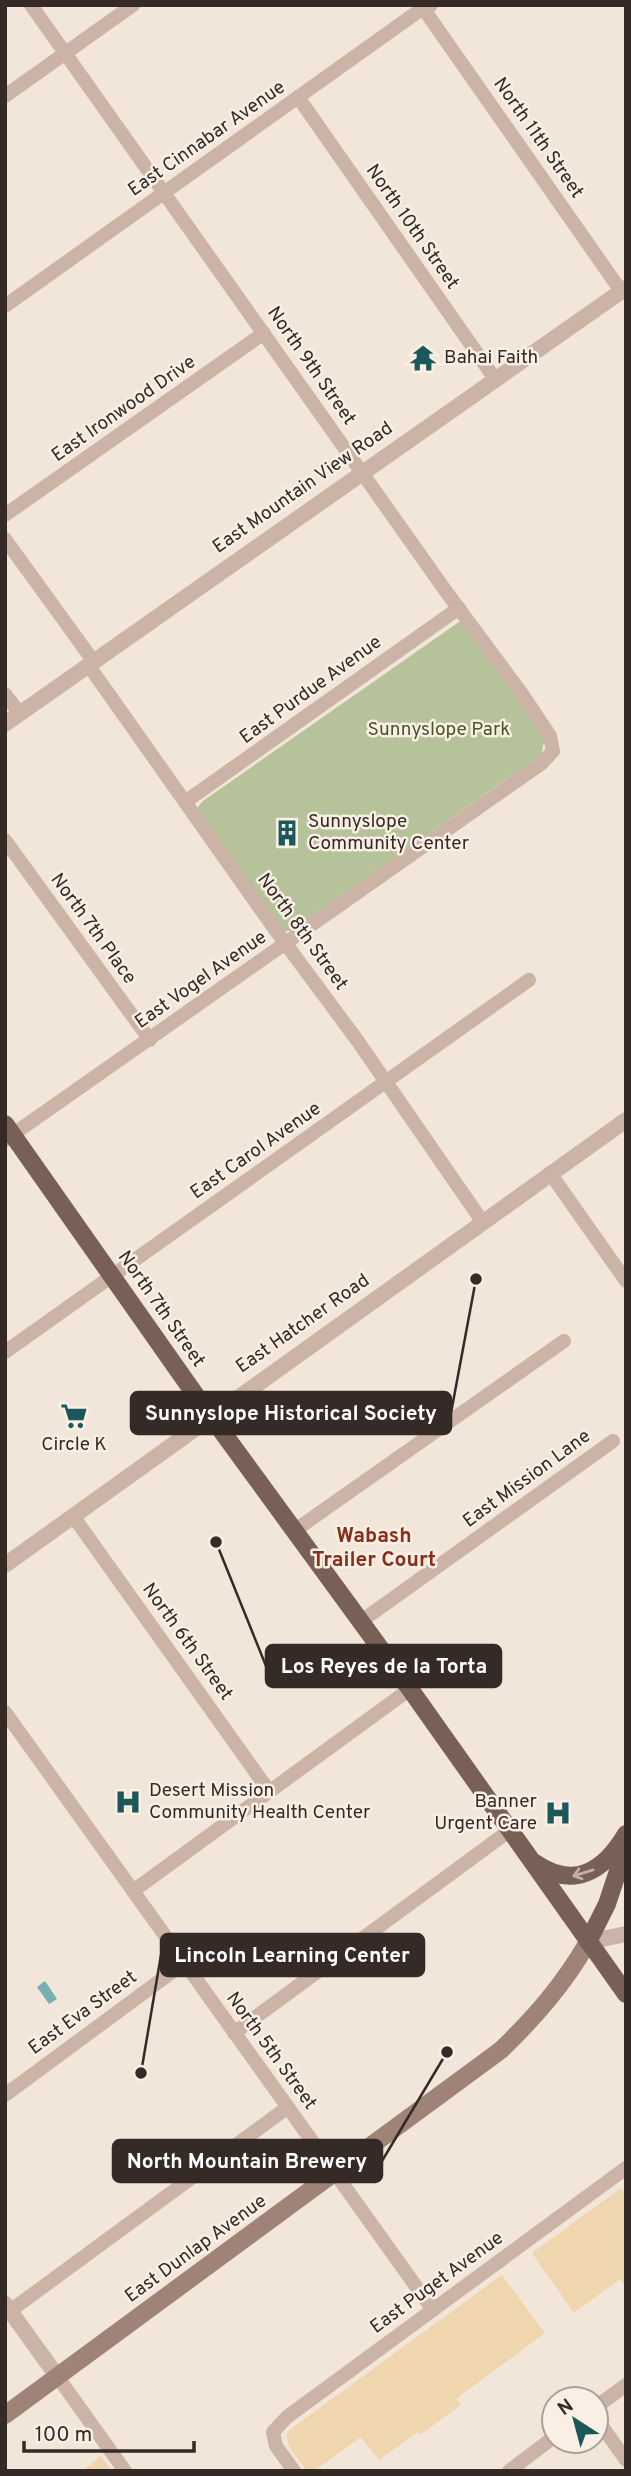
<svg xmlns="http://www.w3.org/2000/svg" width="631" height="2476" font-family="Overpass,sans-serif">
<rect width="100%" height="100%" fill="#f2e5d9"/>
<polygon fill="#b6c299" points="459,622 466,624 545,738 541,755 291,931 284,931 198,812 198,807 203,801"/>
<g fill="#f0d6ae">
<polygon points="621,2188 626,2194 626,2287 620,2279 574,2313 532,2253"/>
<path d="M502 2275 545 2333 456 2399 461 2405 420 2435 418 2432 379 2460 361 2437 314 2471H307C300 2460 282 2444 288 2431Z"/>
<polygon points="101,2456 112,2471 82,2471"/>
</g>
<polygon fill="#77b0b0" points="45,1981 57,1999 49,2004 37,1987"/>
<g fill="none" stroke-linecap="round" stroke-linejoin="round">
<g stroke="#cbb4a5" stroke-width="14">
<polyline points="423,8 621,291"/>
<polyline points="5,96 133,5"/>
<polyline points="298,97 495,379"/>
<polyline points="5,306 423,8 431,5"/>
<polyline points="5,515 264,333"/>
<polyline points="5,539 94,662"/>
<polyline points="89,666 274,928 357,1040 482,1221"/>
<polyline points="5,694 20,714"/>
<polyline points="185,802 459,608"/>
<polyline points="5,840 150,1040"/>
<polyline points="5,1140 542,763 553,751 550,736 522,694 445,590 31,5"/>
<polyline points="550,1173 626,1281"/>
<polyline points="5,1352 529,980"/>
<polyline points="73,1516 269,1791"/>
<polyline points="294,1531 564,1341"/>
<polyline points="360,1622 613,1441"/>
<polyline points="5,1712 433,2310"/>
<polyline points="133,1891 410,1689"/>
<polyline points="234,2033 509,1831"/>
<polyline points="5,2095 184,1963"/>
<polyline points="10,2311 288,2107"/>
<polyline points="57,2376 125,2471"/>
<polyline points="596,2407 626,2385"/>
<polyline points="596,2418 626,2460"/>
<polyline points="294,2471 276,2446 273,2432 287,2417 626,2168"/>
<polyline points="509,2471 554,2437"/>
</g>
<g stroke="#cbb4a5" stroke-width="16">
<polyline points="5,724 626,288"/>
<polyline points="5,1565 626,1120"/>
<polyline points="588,1942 626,1934"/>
<polyline points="5,2304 57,2376"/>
</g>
<path stroke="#9e8376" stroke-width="18" d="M5 2415 501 2050C535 2017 564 1984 588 1942"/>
<g stroke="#796057" stroke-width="18">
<polyline points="5,1124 199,1400 410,1689 626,1994"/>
<path d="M535 1863C574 1890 604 1871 626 1834"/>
<polyline points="588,1942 607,1904 626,1847"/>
</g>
</g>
<defs><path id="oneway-shaft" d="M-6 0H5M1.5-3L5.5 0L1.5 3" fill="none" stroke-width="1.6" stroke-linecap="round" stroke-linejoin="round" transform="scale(1.75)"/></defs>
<use stroke="#c0afa5" href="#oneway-shaft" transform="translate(583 1873) rotate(163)"/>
<defs>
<g id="temple-bare" transform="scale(2.1)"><path d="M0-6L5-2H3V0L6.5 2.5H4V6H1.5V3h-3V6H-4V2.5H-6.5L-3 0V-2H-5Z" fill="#1a5859" stroke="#faefe5" stroke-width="2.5" paint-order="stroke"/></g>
<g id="building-bare" transform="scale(2.1)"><path d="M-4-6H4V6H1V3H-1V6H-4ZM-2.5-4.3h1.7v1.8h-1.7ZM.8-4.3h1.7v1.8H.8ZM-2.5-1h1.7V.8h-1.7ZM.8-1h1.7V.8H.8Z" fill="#1a5859" stroke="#faefe5" stroke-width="2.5" paint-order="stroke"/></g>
<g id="supermarket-bare" transform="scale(2.1)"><path d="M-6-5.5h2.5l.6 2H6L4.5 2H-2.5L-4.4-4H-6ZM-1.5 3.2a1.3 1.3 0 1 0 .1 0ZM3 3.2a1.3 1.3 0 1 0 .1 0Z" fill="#1a5859" stroke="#faefe5" stroke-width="2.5" paint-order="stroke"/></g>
<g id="hospital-bare" transform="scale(2.1)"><path d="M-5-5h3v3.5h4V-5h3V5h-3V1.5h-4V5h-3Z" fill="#1a5859" stroke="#faefe5" stroke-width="2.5" paint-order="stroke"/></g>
</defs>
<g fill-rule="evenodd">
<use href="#temple-bare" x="423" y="358"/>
<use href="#building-bare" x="287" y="833"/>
<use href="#supermarket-bare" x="74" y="1416"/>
<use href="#hospital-bare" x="128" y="1802"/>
<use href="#hospital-bare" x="558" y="1813"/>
</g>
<g text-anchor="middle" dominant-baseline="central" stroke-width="5" stroke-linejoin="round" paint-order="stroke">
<g font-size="19" fill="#362a26" stroke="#faefe5">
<text transform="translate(538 138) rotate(55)">North 11th Street</text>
<text transform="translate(207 139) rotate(-35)">East Cinnabar Avenue</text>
<text transform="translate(412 227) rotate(55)">North 10th Street</text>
<text transform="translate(311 366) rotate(55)">North 9th Street</text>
<text transform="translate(124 409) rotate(-35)">East Ironwood Drive</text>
<text transform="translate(303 488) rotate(-35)">East Mountain View Road</text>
<text transform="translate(311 690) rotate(-36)">East Purdue Avenue</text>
<text transform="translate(93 929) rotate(54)">North 7th Place</text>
<text transform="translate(302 932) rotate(54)">North 8th Street</text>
<text transform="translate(201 980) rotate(-35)">East Vogel Avenue</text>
<text transform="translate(256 1151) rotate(-35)">East Carol Avenue</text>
<text transform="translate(161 1309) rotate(55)">North 7th Street</text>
<text transform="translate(303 1324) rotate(-35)">East Hatcher Road</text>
<text transform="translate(527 1479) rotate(-36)">East Mission Lane</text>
<text transform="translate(187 1642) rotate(54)">North 6th Street</text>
<text transform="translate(83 2013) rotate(-36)">East Eva Street</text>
<text transform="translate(271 2051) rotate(54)">North 5th Street</text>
<text transform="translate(196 2249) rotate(-36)">East Dunlap Avenue</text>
<text transform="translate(437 2283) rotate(-36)">East Puget Avenue</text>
</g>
<g font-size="19" fill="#362a26" stroke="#faefe5" text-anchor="start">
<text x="444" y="358">Bahai Faith</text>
<text x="308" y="822">Sunnyslope<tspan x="308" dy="22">Community Center</tspan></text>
<text x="74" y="1445" text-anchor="middle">Circle K</text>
<text x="149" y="1791">Desert Mission<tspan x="149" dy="22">Community Health Center</tspan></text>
<text x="537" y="1802" text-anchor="end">Banner<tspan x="537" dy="22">Urgent Care</tspan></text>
</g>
<g font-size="19" fill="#475529" stroke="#faefe5">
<text x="439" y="730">Sunnyslope Park</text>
</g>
<g font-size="21" font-weight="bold" fill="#88301c" stroke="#faefe5">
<text x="374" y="1536">Wabash<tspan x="374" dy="24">Trailer Court</tspan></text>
</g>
</g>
<path fill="none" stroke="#362a26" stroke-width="2.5" d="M476 1279L451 1413M216 1542L266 1666M141 2073L161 1955M447 2052L382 2161"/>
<g fill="#362a26" stroke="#faefe5" stroke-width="2.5">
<circle cx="476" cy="1279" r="7"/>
<circle cx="216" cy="1542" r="7"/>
<circle cx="141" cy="2073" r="7"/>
<circle cx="447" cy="2052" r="7"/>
</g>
<g fill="#362a26" stroke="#362a26" stroke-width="2.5">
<rect x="131" y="1392" width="320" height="42" rx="7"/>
<rect x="266" y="1645" width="235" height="42" rx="7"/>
<rect x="161" y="1934" width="263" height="42" rx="7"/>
<rect x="113" y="2140" width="269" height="42" rx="7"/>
</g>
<g font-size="21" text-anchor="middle" font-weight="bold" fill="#fff">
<text x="291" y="1420">Sunnyslope Historical Society</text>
<text x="384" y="1673">Los Reyes de la Torta</text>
<text x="292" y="1962">Lincoln Learning Center</text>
<text x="247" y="2168">North Mountain Brewery</text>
</g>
<rect width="631" height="2476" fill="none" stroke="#362a26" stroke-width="14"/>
<g transform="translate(575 2420) rotate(324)"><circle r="33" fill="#faefe5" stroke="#aca099" stroke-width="2"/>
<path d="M0-5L12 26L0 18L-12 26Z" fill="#1a5859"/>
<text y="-10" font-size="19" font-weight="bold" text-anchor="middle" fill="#362a26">N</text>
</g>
<path d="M24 2441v10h170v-10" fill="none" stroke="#362a26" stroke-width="3.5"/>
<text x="35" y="2441" font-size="21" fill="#362a26" stroke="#faefe5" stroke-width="5" paint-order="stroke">100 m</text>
</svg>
